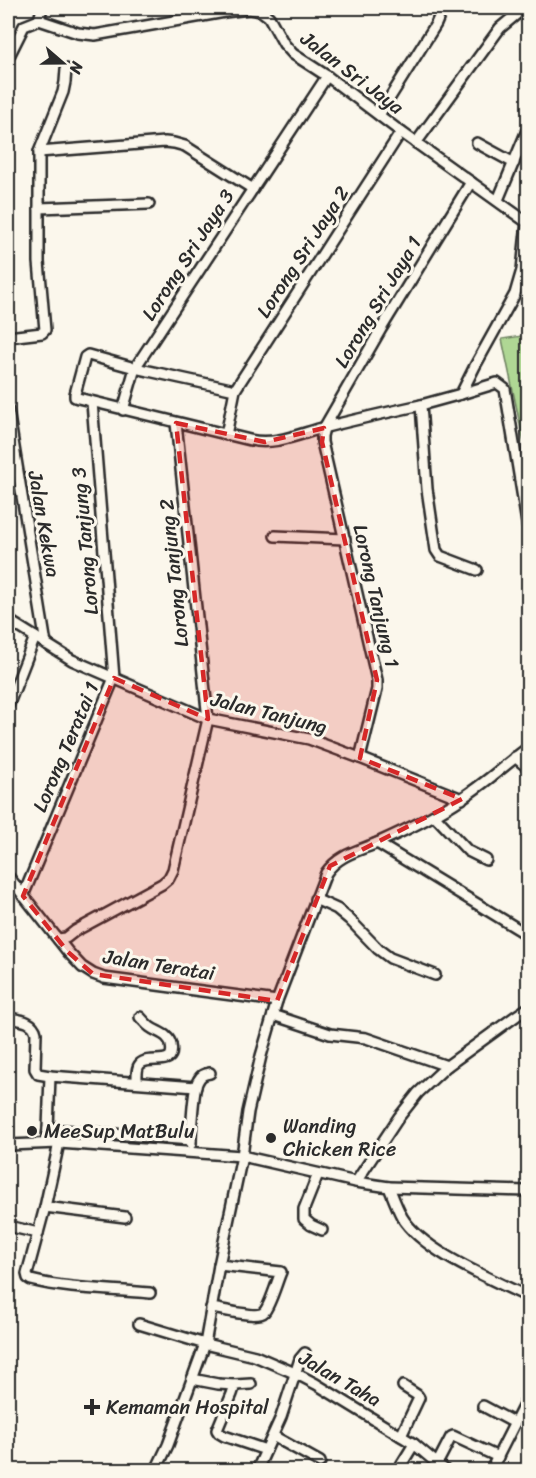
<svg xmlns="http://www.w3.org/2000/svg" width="536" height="1478" font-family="Sriracha,sans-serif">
<rect width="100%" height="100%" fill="#fbf7ec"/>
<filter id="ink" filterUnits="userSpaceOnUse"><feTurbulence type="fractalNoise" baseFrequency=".0167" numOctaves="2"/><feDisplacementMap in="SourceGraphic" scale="12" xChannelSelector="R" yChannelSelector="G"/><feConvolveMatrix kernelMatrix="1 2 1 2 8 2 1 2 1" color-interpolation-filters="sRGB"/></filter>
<g filter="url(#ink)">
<polygon fill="#afd794" stroke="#6d8160" stroke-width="1.5" points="528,335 528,462 502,339"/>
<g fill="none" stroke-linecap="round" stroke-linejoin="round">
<g stroke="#2b2b2b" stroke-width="14">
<g id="minor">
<polyline points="525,8 528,23"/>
<polyline points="39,20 78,33 95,35 225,12 249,9 261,11 269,17 284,44 293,54 327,76 401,132 528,223"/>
<polyline points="39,20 42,8"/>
<polyline points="8,58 24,26 39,20"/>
<polyline points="379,115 436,24 439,17 440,8"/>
<polyline points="416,143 500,28 524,8"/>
<polyline points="477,143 514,163"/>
<polyline points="39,152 165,142 174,143 185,146 253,189"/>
<polyline points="498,200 528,128"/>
<polyline points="39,208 149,204"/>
<polyline points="8,337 42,333 45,330 39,262 39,152 63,92 65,82 66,69"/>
<path d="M235 390 135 368 88 355 85 357 75 394V397L78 398 250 440C276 446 301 433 326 427 358 419 389 412 421 405"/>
<polyline points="461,394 475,366 515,294 522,270 527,222"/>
<polyline points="8,410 46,644"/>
<polyline points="123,410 135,368 327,76"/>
<polyline points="226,435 235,390 401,132"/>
<polyline points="275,536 345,539"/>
<polyline points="477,570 440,556 436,550 427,489 421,405 461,394 497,383 505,389 528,529"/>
<polyline points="8,620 72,660 208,719 309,739 360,758 462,799"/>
<polyline points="8,706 35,637"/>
<polyline points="515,757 528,768"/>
<polyline points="360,758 377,689 377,680 322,442 322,436 324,428 381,329 471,182"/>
<polyline points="434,815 468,851 486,860"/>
<polyline points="377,843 528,935"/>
<polyline points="8,876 68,952 82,967 93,974 104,978 277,1001"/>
<polyline points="23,896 114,678 92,402"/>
<polyline points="315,899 337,909 349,919 378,949 390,958 435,975"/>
<polyline points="58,939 66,938 75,931 162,884 169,878 173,870 208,719 176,423"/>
<polyline points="273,1015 330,1034 366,1038 447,1066"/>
<path d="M8 1018C19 1020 33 1020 36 1033L35 1069 38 1074 50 1076"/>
<path d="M137 1082C137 1077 136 1068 140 1064 150 1054 176 1069 171 1045 169 1034 158 1033 150 1027 146 1024 143 1020 140 1017"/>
<polyline points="48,1129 50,1076 196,1087"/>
<polyline points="46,1143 48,1129 191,1140"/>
<path d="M59 1143 45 1207 27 1274 28 1278 31 1280C70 1290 110 1289 150 1293"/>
<path d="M191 1144C191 1132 193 1089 198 1081 201 1075 204 1074 210 1073"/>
<path d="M8 1145 59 1143 242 1156 356 1182 389 1187C393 1197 397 1208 402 1217 423 1252 492 1279 528 1297"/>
<polyline points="318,1174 304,1209 304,1219 311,1225 322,1230"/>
<polyline points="356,1182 399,1117 418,1093 447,1066 516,1016 528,1008"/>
<polyline points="389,1187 528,1191"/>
<polyline points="45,1207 125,1217"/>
<polyline points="8,1226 38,1233"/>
<path d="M211 1308C221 1309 258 1319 264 1312 270 1306 277 1281 281 1272L219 1265"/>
<polyline points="139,1324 205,1344 255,1356 297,1374 316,1384 414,1444 445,1470"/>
<polyline points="192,1379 218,1384 235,1385"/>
<polyline points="251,1384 235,1385 232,1394 217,1430 219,1433 224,1436 266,1450"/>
<polyline points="483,1406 515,1423"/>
<polyline points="273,1436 320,1462"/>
<polyline points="401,1436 419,1398 417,1395 403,1386"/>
<polyline points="437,1464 451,1437 453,1436 498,1457"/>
<path d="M156 1470 168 1445 205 1344 219 1265 242 1156 248 1112 261 1056 277 1001 326 873C338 855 358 851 377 843 406 830 436 816 462 798 485 783 506 764 528 748"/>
<polyline points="257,1470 281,1417 300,1359 305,1353"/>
<polyline points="398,1470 414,1444"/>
<polyline points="491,1470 526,1401"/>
</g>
</g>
<use href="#minor" stroke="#fbf7ec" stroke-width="9"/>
</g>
</g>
<path fill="#d62828" fill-opacity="0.2" stroke="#d62828" stroke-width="4.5" stroke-dasharray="12 8" stroke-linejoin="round" d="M176 423 265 442 324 428 322 442 377 680 360 758 462 799 330 866 277 1001 93 974 68 952 23 896 114 678 208 719Z"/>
<g fill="#2b2b2b" stroke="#fbf7ec" stroke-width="2">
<circle cx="32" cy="1131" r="6"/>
<circle cx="271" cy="1138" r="6"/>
<path d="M89 1398h6v6h6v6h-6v6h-6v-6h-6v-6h6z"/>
</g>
<g text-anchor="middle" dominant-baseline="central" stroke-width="6" stroke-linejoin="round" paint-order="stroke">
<g font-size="20" fill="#2b2b2b" stroke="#fbf7ec">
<text transform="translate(352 73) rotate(37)">Jalan Sri Jaya</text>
<text transform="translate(303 252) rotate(-57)">Lorong Sri Jaya 2</text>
<text transform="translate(188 255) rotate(-57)">Lorong Sri Jaya 3</text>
<text transform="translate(378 302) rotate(-59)">Lorong Sri Jaya 1</text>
<text transform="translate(44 524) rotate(80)">Jalan Kekwa</text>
<text transform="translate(85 541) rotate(-95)">Lorong Tanjung 3</text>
<text transform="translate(174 573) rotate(-96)">Lorong Tanjung 2</text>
<text transform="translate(376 596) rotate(77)">Lorong Tanjung 1</text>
<text transform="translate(269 713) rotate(14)">Jalan Tanjung</text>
<text transform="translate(66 747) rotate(-67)">Lorong Teratai 1</text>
<text transform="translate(159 965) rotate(9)">Jalan Teratai</text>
<text transform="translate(340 1379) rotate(30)">Jalan Taha</text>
</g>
<g font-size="20" fill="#2b2b2b" stroke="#fbf7ec" text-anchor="start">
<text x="283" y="1126">Wanding<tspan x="283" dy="23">Chicken Rice</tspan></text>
<text x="44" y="1131">MeeSup MatBulu</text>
<text x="106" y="1407">Kemaman Hospital</text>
</g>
</g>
<rect width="536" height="1478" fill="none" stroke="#fbf7ec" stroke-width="30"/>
<rect x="15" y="15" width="506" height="1448" fill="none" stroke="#2b2b2b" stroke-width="2" filter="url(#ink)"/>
<g transform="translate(63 63) rotate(110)" stroke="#fbf7ec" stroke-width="4.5" paint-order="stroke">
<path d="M0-4.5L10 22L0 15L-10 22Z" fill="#2b2b2b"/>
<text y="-9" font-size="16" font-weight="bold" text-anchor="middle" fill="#2b2b2b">N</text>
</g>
</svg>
